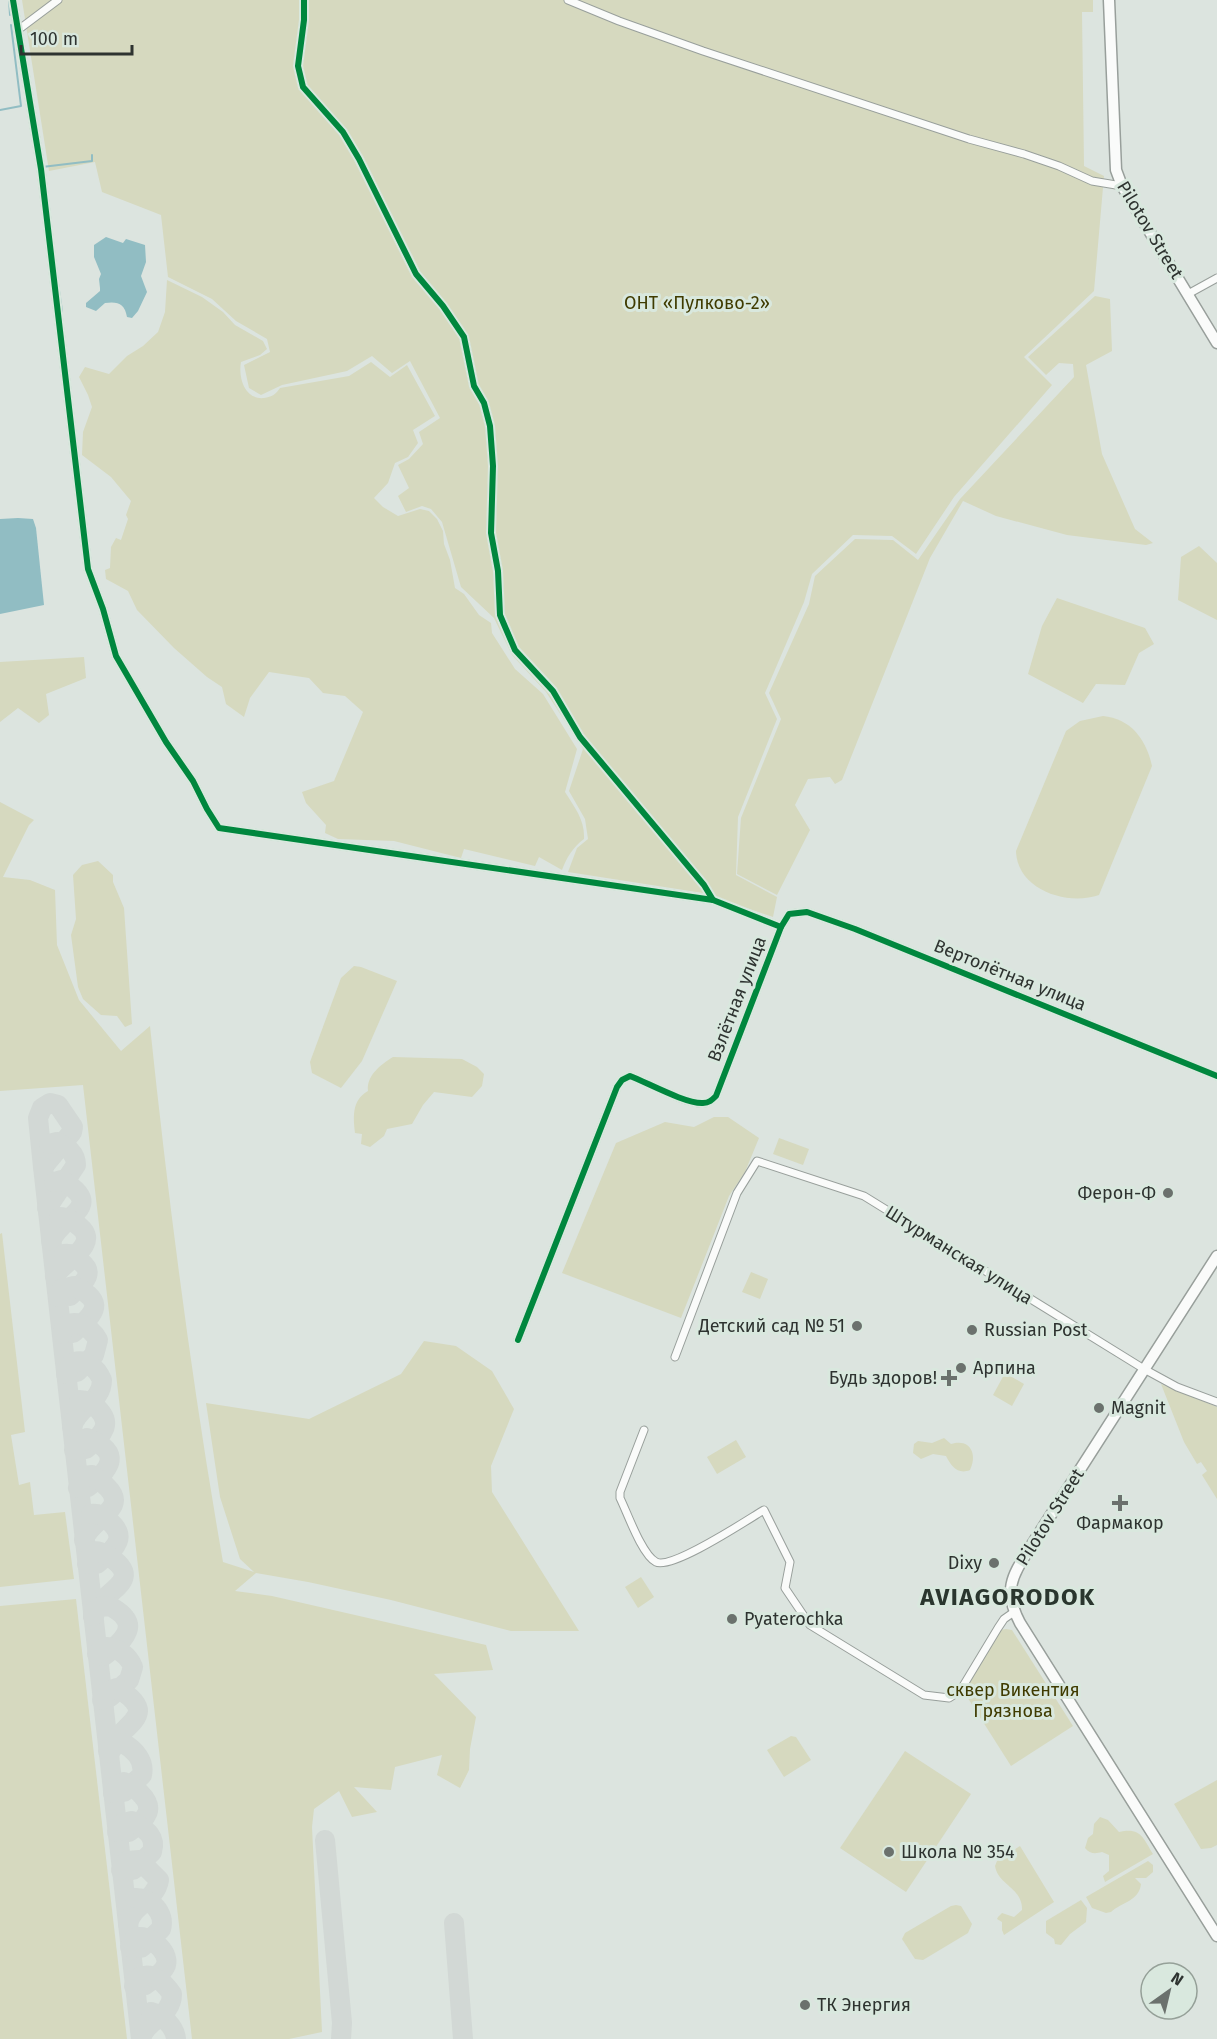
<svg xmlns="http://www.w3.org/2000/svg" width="1217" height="2039" font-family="'Fira Sans',sans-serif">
<rect width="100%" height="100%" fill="#dce4df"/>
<g fill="#d6d9bf">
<polygon points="22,0 1093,0 1093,12 1082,12 1084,166 1104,176 1094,291 1024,357 1052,385 954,497 916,554 892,536 853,535 812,574 804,602 765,693 777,719 738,817 736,875 777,897 773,917 703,893 568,872 577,848 588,839 585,819 569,791 583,749 546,692 512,655 494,618 461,587 442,522 431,509 422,506 406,512 398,496 409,488 398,465 409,459 423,444 419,432 440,418 410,361 392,373 372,356 347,371 282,385 261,395 249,388 244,365 270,352 267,339 236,321 212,299 168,277 161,215 102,192 95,162 49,171"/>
<path d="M167 280 202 297 223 312 235 325 263 341 267 349 260 355 241 362C238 378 245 400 264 398 272 397 276 394 280 388L349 376 371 362 390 377 407 365 435 416 413 430 418 443 408 457 395 463 388 483 374 498 383 507 398 516 420 509 429 511 437 519 443 531 444 544 450 560 455 588 464 594 479 615 491 623 492 633 515 669 543 694 577 749 565 792C575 808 585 820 584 839 573 847 567 857 562 870L539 857 535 866 464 849 461 858 394 841 338 839 325 833 326 825 306 803 302 792 334 781 363 712 345 696 323 693 309 678 269 672 250 698 244 717 226 704 222 687 207 677 174 648 137 610 128 591 106 579 105 570 110 568 111 547 116 538 121 540 128 519 126 515 131 501 111 477 82 455 83 432 92 407 88 395 79 377 85 367 109 374 127 356 143 346 158 332 165 312Z"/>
<polygon points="1095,296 1110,299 1112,351 1086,365 1102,454 1135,529 1153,543 1146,545 1067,535 996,516 963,501 930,558 842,780 835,784 830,777 808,779 795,805 810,830 777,895 737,874 741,818 781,719 769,693 809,604 815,576 855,539 893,540 918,560 960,499 1074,377 1073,364 1059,363 1046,375 1028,357"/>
<polygon points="1199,546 1217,563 1217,620 1178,600 1181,557"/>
<polygon points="1057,598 1145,628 1154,644 1139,653 1125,685 1096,684 1083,703 1028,674 1042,626"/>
<polygon points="84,657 86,678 46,694 49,715 39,723 18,708 0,722 0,662"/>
<path d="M1103 716C1131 719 1146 739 1152 766L1099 895C1067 906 1017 890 1016 851L1066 731 1080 721Z"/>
<path d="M0 802 34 820 29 825 3 877 30 880 55 890 57 945 79 1000 121 1051 150 1026C169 1206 192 1385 223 1562L254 1572 240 1559 220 1497 206 1403 309 1419 401 1374 424 1341 456 1346 492 1371 514 1409 491 1466 492 1492 579 1631H511L391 1600 308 1582 256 1573 235 1591 272 1596 486 1645 493 1670 434 1674 476 1717 470 1749 469 1770 460 1788 437 1775 442 1755 395 1767 391 1790 354 1787 377 1812 352 1817 339 1791 314 1809 312 1827 322 2032 289 2039H192L83 1085 0 1091Z"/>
<polygon points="98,861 113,875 113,882 124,908 132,1024 125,1027 117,1016 101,1015 83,999 78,987 71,935 76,919 73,875 82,865"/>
<polygon points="354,966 361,967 397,981 362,1061 341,1088 312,1073 310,1062 341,978"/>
<path d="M393 1057 462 1059 477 1067 484 1074 482 1086 472 1097 434 1092 423 1105 412 1124 387 1129 384 1136 370 1147 361 1144 362 1134 355 1133C353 1116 352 1100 368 1091 366 1075 382 1064 393 1057Z"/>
<polygon points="714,1117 728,1117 759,1138 745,1172 729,1196 681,1318 562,1273 616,1143 665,1122 694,1127"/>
<polygon points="779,1138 809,1149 803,1165 773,1154"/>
<polygon points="2,1233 25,1432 11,1435 19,1485 30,1482 34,1515 65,1512 74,1579 0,1587 0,1234"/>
<polygon points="751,1272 768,1279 760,1299 742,1292"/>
<polygon points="1005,1373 1024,1384 1012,1406 993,1395"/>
<polygon points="1161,1384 1217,1407 1217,1499 1202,1475 1207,1471 1201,1462 1197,1464 1184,1442"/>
<path d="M944 1438 951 1444C970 1438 978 1454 970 1470 958 1475 951 1466 946 1456L933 1454 921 1459 913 1453 914 1444 918 1441 932 1443Z"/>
<polygon points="736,1440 746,1457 717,1474 707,1457"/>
<polygon points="641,1577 654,1597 638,1608 625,1587"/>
<polygon points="76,1599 127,2039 0,2039 0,1606"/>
<polygon points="1006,1629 1012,1630 1073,1726 1011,1766 964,1692 996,1638 1001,1630"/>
<polygon points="791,1736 796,1737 811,1760 784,1777 767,1750"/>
<polygon points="905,1751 971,1794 906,1892 840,1848"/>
<polygon points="1217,1780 1217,1845 1211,1848 1201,1849 1174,1804"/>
<path d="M1100 1817 1108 1820 1119 1832C1141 1827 1143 1838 1153 1854L1105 1882 1103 1876 1109 1871V1855L1102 1852C1095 1854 1090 1854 1085 1848L1088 1838 1093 1834 1094 1824Z"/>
<path d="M1020 1846 1054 1902 1004 1935 1002 1930V1922L997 1919 998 1917 1002 1913 1014 1917 1022 1910C1023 1888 998 1885 995 1866L997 1861Z"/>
<path d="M1148 1861 1153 1865V1872L1146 1878H1135L1141 1884C1139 1901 1122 1902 1111 1912L1106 1913 1092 1908 1086 1897Z"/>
<polygon points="1081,1900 1087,1908 1086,1922 1070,1934 1061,1945 1055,1944 1054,1939 1046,1933 1046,1921"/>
<polygon points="956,1905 961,1906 972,1924 968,1933 923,1960 915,1959 902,1939 905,1933 951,1906"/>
</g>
<g fill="#91bdc3">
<path d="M106 237 123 243 126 239 145 245 146 262 141 276 147 292 138 311 132 318 127 317C125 304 118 301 105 303L96 311 86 307V303L100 291V288L99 279 101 274 94 257V245Z"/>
<polygon points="18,518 33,519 36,528 44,605 0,614 0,519"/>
</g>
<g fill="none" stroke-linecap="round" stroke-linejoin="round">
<g stroke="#91bdc3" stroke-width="2">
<polyline points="9,0 10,15"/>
<polyline points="0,110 21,106 11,25"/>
<polyline points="42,167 92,161 92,155"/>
<polyline points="57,277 62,311"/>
</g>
<g stroke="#d2d8d5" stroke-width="20">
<polygon points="50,1103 58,1105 73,1127 72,1132 43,1167 38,1118 42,1108"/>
<polyline points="43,1167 141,2039"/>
<path d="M47 1208 76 1165C76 1153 67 1147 57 1142L49 1144"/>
<path d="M51 1241C61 1215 108 1207 61 1180L54 1182"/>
<path d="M64 1254C72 1253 75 1257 81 1262 97 1275 80 1285 70 1296"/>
<path d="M55 1276C62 1262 101 1245 80 1227 73 1221 68 1217 59 1217"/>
<path d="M58 1297 62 1289 74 1286C109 1303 92 1315 73 1333"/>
<path d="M62 1334C68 1313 91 1326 98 1340L94 1355 77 1372"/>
<path d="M66 1374 71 1364C83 1356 97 1368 102 1380 102 1402 77 1407 72 1427"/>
<path d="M79 1400C87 1400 90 1402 96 1407 115 1425 101 1435 86 1449"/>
<path d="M74 1450 77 1443 87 1438C122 1452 112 1468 88 1487"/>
<path d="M78 1488 84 1476 92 1475C98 1478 102 1482 107 1487 130 1510 89 1519 84 1540"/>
<path d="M91 1514C99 1513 103 1516 109 1521 130 1539 112 1550 97 1564"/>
<path d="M87 1564 92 1552C99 1550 103 1553 110 1557 148 1583 96 1592 93 1616"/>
<path d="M93 1616 99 1607 110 1606C115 1609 122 1613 125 1618 136 1632 114 1648 104 1656"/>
<path d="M97 1654 105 1647C116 1646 129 1656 133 1667L129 1680 110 1697"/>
<path d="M102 1700 106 1692 117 1688C164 1716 119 1724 108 1751"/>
<path d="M109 1753 115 1745 123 1743C135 1750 145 1761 142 1775L124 1792"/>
<path d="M113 1793 117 1785 124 1782C131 1784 135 1788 140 1793 158 1811 143 1820 129 1832"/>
<path d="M117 1832 121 1824 132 1821C144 1829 157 1835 152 1852L133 1870"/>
<polyline points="325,1840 342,2023 341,2039"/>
<path d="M121 1870 127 1861 139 1860 159 1880C156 1900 132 1905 128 1924"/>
<path d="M135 1898C150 1897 166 1913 161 1929L141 1948"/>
<polyline points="454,1923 463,2039"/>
<path d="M130 1947 135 1938C148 1933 170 1951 166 1965 163 1973 152 1980 145 1985"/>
<path d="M134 1986 140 1977C153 1971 165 1984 172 1994 172 2017 146 2019 141 2039"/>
<path d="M151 2012C163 2015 175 2027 176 2039"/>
</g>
<g stroke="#989f9b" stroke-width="9">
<g id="street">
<polyline points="13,0 41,169 88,569 103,609 116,656 166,742 193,781 207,809 219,828 713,900"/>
<polyline points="304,0 304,20 298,66 303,87 343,132 359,159 416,274 443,306 464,337 474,386 484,403 490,426 493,466 491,533 498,571 500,615 515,650 553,691 580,737 704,885 713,900 781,927"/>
<polyline points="568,0 619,21 703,51 969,139 1024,154 1059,166 1092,181 1122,186"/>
<polyline points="18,30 58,0"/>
<polyline points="1188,294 1217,278"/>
<path d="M518 1340 617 1087 622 1080 630 1076C648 1083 686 1104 703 1103 709 1103 712 1100 716 1096L781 927 789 914 807 912 855 929 1217 1076"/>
<polyline points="675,1357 737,1193 757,1161 864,1196 1144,1369 1177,1387 1217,1402"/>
<path d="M644 1430 620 1492V1498C627 1512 642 1555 656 1562 672 1570 747 1520 764 1510L790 1562 785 1588 810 1625 924 1695 949 1698 960 1691 998 1628 1004 1619 1014 1612"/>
</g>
</g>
<g stroke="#989f9b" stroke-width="13">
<g id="secondary">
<polyline points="1109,0 1116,170 1122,186 1217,343"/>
<path d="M1217 1256 1031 1546C1013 1575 1002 1589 1020 1623L1217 1936"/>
</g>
</g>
<use href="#street" stroke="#fafbfa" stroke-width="7"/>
<use href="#secondary" stroke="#fafbfa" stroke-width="10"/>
<g stroke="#d9e8de" stroke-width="10">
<g id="cycleway">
<polyline points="13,0 41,169 88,569 103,609 116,656 166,742 193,781 207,809 219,828 713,900"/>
<polyline points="304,0 304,20 298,66 303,87 343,132 359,159 416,274 443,306 464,337 474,386 484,403 490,426 493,466 491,533 498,571 500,615 515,650 553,691 580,737 704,885 713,900 781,927"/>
<path d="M518 1340 617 1087 622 1080 630 1076C648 1083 686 1104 703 1103 709 1103 712 1100 716 1096L781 927 789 914 807 912 855 929 1217 1076"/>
</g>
</g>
<use href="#cycleway" stroke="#00873e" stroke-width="6"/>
</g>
<g fill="#6b716d" stroke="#d9e8de" stroke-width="2">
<circle cx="1168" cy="1193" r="6"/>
<circle cx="857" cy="1326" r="6"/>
<circle cx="972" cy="1330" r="6"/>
<circle cx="961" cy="1368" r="6"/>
<path d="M946 1369h6v6h6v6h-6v6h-6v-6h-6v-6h6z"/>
<circle cx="1099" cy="1408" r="6"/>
<path d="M1117 1494h6v6h6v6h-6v6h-6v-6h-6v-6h6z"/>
<circle cx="994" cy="1563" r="6"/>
<circle cx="732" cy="1619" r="6"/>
<circle cx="889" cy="1852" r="6"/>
<circle cx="805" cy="2005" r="6"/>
</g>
<g text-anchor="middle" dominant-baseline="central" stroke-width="6" stroke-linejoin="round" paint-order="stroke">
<g font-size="18" fill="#2e3330" stroke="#d9e8de">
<text transform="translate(1150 230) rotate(59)">Pilotov Street</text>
<text transform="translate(1010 975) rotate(22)">Вертолётная улица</text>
<text transform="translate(737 999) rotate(-69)">Взлётная улица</text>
<text transform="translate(959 1255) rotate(32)">Штурманская улица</text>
<text transform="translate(1050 1517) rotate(-58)">Pilotov Street</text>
</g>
<g font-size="18" fill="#3f3b00" stroke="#d9e8de">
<text x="697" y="303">ОНТ «Пулково-2»</text>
<text x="1013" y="1690">сквер Викентия<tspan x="1013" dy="21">Грязнова</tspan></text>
</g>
<g font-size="18" fill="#2e3330" stroke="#d9e8de" text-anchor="start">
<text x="1156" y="1193" text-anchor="end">Ферон-Ф</text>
<text x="845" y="1326" text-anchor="end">Детский сад № 51</text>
<text x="984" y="1330">Russian Post</text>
<text x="973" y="1368">Арпина</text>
<text x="937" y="1378" text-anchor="end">Будь здоров!</text>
<text x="1111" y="1408">Magnit</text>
<text x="1120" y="1523" text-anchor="middle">Фармакор</text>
<text x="982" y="1563" text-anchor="end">Dixy</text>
<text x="744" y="1619">Pyaterochka</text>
<text x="901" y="1852">Школа № 354</text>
<text x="817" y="2005">ТК Энергия</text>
</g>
<g font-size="24" font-weight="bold" letter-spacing="1.5" fill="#2a362e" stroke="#d9e8de">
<text x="1008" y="1597">AVIAGORODOK</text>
</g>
</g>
<g transform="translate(1169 1991) rotate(34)"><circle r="28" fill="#d9e8de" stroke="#95a098" stroke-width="1.5"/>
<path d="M0-4.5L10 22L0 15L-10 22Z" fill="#6b716d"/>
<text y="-9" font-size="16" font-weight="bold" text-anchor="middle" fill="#2e3330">N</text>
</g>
<path d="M21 45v9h111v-9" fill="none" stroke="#2e3330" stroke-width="3"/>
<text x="30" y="45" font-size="18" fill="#2e3330" stroke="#d9e8de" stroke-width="4.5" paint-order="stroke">100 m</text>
</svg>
